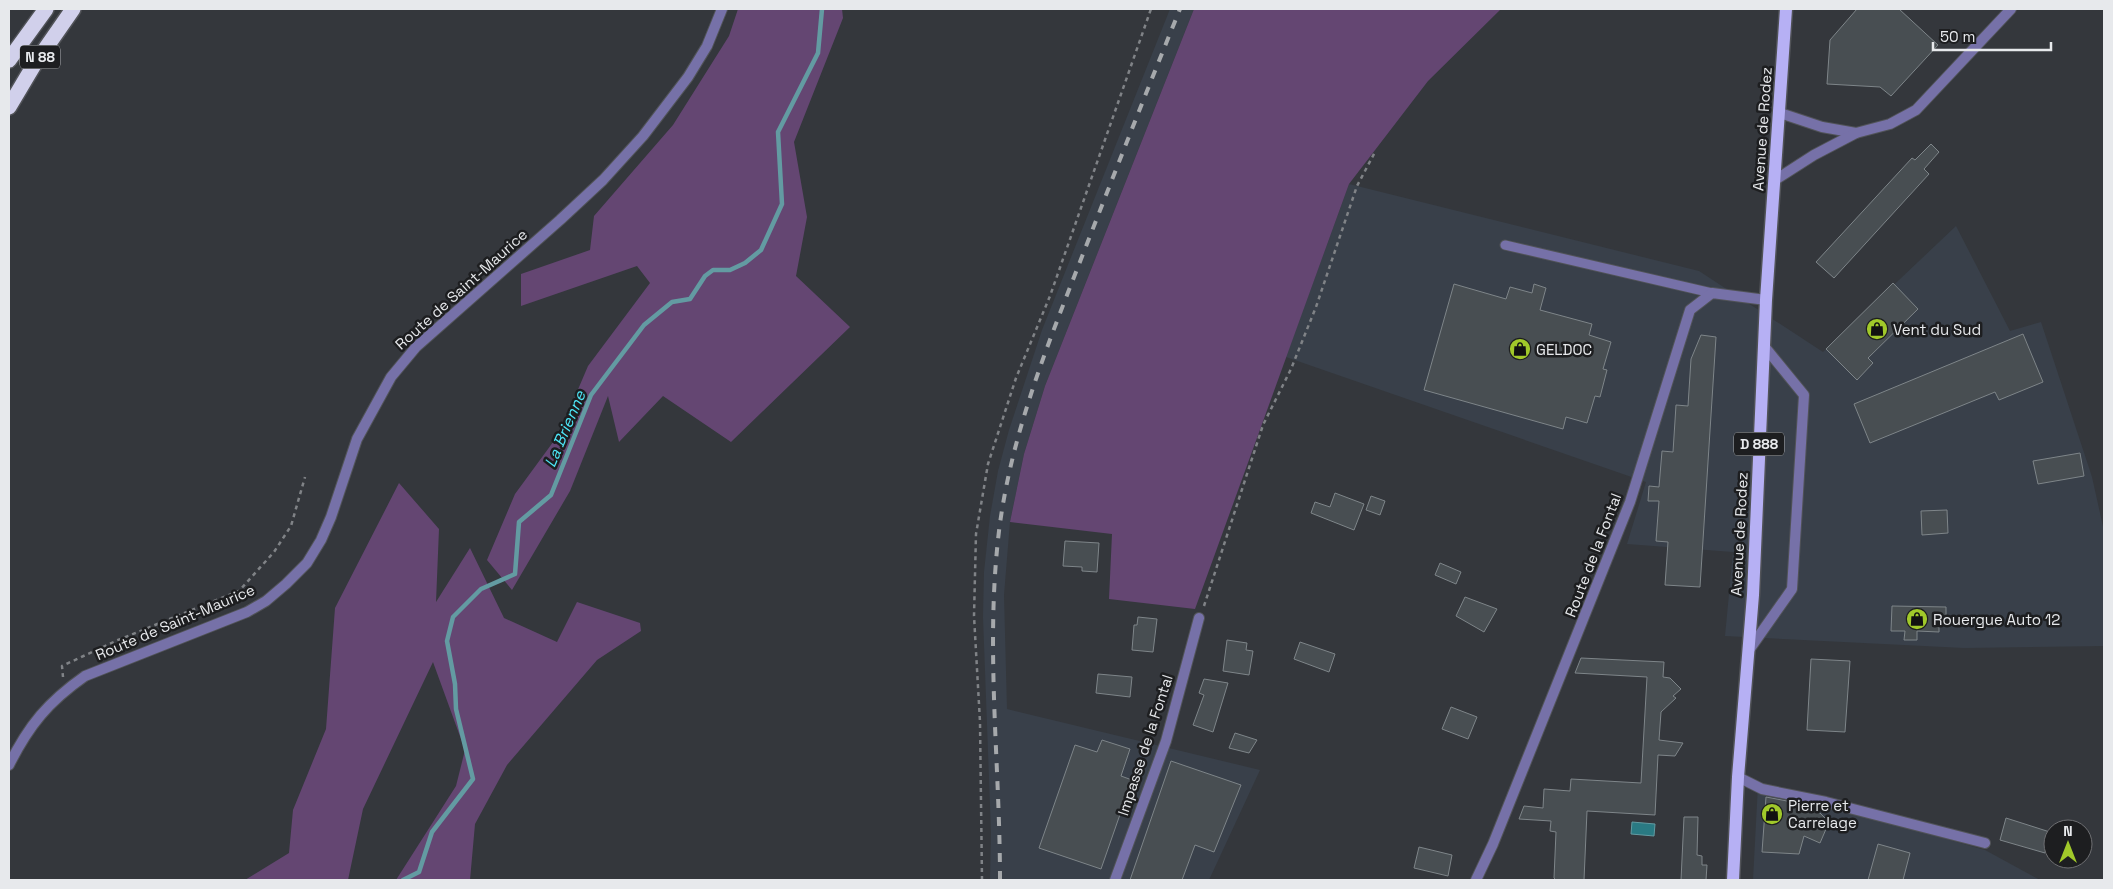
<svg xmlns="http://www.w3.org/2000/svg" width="2113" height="889" font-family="'Space Grotesk',sans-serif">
<rect width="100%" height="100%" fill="#34373c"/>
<g fill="#39404a">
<polygon points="1170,9 1194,9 1045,386 1024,454 1010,522 1004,595 1007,709 1260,770 1209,880 990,880 991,832 983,617 984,572 990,516 998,471 1009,430 1042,330"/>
<polygon points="1349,184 1699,271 1823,352 1956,226 2010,331 2041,322 2092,477 2104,531 2104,646 1964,648 1725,636 1733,552 1627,544 1646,482 1286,357"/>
<polygon points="1758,785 1985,850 2040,880 1753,880"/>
</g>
<g fill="#644672">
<polygon points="738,9 842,9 843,18 794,142 807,217 796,276 850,327 731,442 663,396 619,442 608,396 570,491 512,590 487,560 515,494 559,434 588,366 650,283 637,266 521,306 521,274 590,250 594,216 673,125 729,36"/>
<polygon points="1194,9 1501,9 1428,81 1349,184 1195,609 1109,599 1112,534 1010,522 1024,454 1045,386"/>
<polygon points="399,483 439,529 436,602 470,548 504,618 557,642 577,602 640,623 641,631 597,660 507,765 475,824 470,880 396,880 456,786 465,750 433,662 363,809 348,880 245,880 289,853 293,810 326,729 335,608"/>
</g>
<polygon fill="#2a7a83" stroke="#639ba2" points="1632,822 1655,824 1654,836 1631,834"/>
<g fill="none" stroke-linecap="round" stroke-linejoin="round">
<polyline stroke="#639ba2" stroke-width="4.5" points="403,880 419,872 432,832 473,779 456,709 455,684 447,641 453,617 481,589 515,574 519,522 551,495 591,395 644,325 672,302 690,299 705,276 713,270 730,270 745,263 761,250 782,204 778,132 818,53 822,9"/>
</g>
<g fill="#484e52" stroke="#7e8589">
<polygon points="1857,9 1899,9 1938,45 1891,96 1880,87 1827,84 1830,40"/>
<polygon points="1931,144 1939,152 1924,169 1929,174 1834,278 1816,262 1912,158 1915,160"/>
<polygon points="1893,283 1918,309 1868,358 1873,363 1857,380 1826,349"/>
<polygon points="1454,284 1506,299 1510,287 1532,293 1534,284 1546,288 1540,310 1592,324 1589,335 1611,342 1603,369 1607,370 1600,397 1595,396 1587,423 1566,417 1563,429 1424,390"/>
<polygon points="2023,334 2043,382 1999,400 1995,392 1870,443 1854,404"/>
<polygon points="1701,335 1716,337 1700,587 1665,585 1668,542 1656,541 1659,501 1648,501 1649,486 1659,487 1662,451 1673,452 1676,405 1688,406 1691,359"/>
<polygon points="2080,453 2084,476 2038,484 2033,461"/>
<polygon points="1335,493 1364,504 1354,530 1311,513 1315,502 1330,507"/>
<polygon points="1371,496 1385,501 1380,515 1366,510"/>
<polygon points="1947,510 1948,533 1922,535 1921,511"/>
<polygon points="1065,541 1099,543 1097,572 1082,571 1082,567 1063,566"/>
<polygon points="1440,563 1461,572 1456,584 1435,575"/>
<polygon points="1465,597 1497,609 1484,632 1456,616"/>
<polygon points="1892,606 1946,607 1946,622 1939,622 1939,632 1917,631 1917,640 1904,640 1905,631 1891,631"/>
<polygon points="1138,617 1157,619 1153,652 1132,650 1134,625 1137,625"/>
<polygon points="1227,640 1247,643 1246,650 1253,651 1249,675 1223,671"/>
<polygon points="1300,642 1335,654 1329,672 1294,659"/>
<polygon points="1581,658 1664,662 1663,677 1670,678 1681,689 1673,696 1676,698 1661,712 1659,740 1683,743 1675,756 1658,755 1655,815 1587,811 1584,880 1556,880 1554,878 1556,832 1550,831 1551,821 1519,819 1524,806 1543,808 1544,789 1570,791 1571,779 1641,783 1647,677 1575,673"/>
<polygon points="1811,659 1850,661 1845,732 1807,730"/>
<polygon points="1098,674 1132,677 1130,697 1096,693"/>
<polygon points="1204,679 1228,683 1213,732 1193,725 1204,695 1199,693"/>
<polygon points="1451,707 1477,717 1468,739 1442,729"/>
<polygon points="1235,733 1257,740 1249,753 1229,748"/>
<polygon points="1102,740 1130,749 1121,776 1132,780 1101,869 1039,848 1075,745 1097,752"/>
<polygon points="1171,761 1241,785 1214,852 1195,845 1182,880 1130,880"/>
<polygon points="1766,797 1813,806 1812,810 1820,813 1829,822 1820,843 1804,836 1799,854 1762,852"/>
<polygon points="1684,817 1698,817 1697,855 1702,856 1702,865 1707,865 1706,880 1681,880"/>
<polygon points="2006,818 2053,833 2053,852 2046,849 2045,853 2000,840"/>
<polygon points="1878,844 1910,853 1903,880 1868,880"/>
<polygon points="1419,847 1452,855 1448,876 1414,868"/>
</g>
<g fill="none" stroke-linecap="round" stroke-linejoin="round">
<g stroke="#515358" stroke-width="11">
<polyline id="lane" points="1505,245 1712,293"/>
</g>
<g stroke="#515358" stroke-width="12">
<g id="street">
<polyline points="1780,113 1822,127 1856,133"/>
<polyline points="1775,180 1814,155 1856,133 1890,124 1916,110 2011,9"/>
<polyline points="1749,650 1792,589 1804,395 1764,346"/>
<path d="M9 765C29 725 48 702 85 676L247 612 266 601 286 584 307 563 321 540 331 517 357 439 391 377 416 347 560 220 603 180 643 136 688 77 707 46 722 9"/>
<polyline points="1738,777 1762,789 1826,802 1985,843"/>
<polyline points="1115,880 1166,741 1199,618"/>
<polyline points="1476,880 1493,844 1630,502 1690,310 1712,293 1766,300"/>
</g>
</g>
<g stroke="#515358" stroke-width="15">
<polyline id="primary" points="1733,880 1738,777 1753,595 1766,300 1786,9"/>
</g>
<g stroke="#515358" stroke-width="18">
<g id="highway">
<polyline points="9,60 46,9"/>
<polyline points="9,107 34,65 73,9"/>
</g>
</g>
<g stroke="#808387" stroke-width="2.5" stroke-dasharray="4 4" stroke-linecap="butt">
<polyline points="1204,606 1263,425 1291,369 1316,307 1357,186 1375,152"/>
<polyline points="63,677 62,666 118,640 239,591 274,552 291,526 305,477"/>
<polyline points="982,880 980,722 974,616 976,534 988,464 1016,378 1050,296 1151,9"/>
</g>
<use href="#lane" stroke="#7671a8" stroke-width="9"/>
<use href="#street" stroke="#7671a8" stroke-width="10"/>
<use href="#primary" stroke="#b6b0f4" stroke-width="12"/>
<use href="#highway" stroke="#d1d0eb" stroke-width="15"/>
<path stroke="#a6a9ac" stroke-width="4" stroke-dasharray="9 9" stroke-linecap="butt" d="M1000 880C1000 764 985 647 999 531 1011 434 1048 344 1083 254 1115 172 1147 90 1180 9"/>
</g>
<defs>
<g id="shop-disc" transform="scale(1.125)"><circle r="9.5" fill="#a1c92a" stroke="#1d1e20"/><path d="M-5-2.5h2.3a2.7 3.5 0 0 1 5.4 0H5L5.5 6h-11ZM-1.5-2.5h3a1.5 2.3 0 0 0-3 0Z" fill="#111"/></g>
</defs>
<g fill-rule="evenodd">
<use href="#shop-disc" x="1877" y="329"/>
<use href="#shop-disc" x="1520" y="349"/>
<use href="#shop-disc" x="1917" y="619"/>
<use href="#shop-disc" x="1772" y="814"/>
</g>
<g text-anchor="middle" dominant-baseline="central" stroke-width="5" stroke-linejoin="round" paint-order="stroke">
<g fill="#1d1e20" stroke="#aaacaf" stroke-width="1">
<rect x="20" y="45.5" width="40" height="23" rx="4"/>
<rect x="1734" y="432.5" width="50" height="23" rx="4"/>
</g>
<g font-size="14" font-weight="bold" fill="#e7e9ec">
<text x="40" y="57">N 88</text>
<text x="1759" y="444">D 888</text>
</g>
<g font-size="15" fill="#e7e9ec" stroke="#1d1e20">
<text transform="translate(1762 129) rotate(-86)">Avenue de Rodez</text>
<text transform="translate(461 289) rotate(-42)">Route de Saint-Maurice</text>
<text transform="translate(1739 534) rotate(-87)">Avenue de Rodez</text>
<text transform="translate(1593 555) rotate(-69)">Route de la Fontal</text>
<text transform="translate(175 622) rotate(-23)">Route de Saint-Maurice</text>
<text transform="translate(1145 745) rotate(-72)">Impasse de la Fontal</text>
</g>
<g font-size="15" fill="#e7e9ec" stroke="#1d1e20" text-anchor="start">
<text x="1893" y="329">Vent du Sud</text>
<text x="1536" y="349">GELDOC</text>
<text x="1933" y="619">Rouergue Auto 12</text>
<text x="1788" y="805">Pierre et<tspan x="1788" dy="17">Carrelage</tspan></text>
</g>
<g font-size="16" font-style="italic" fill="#4de5f6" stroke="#1d1e20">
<text transform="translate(565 429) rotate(-67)">La Brienne</text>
</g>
</g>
<rect width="2113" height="889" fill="none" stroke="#e7e9ec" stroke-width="20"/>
<g transform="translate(2068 844)"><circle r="24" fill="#1d1e20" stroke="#6e6f72"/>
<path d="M0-4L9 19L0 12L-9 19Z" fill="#a1c92a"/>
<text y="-8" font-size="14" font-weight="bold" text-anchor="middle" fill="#e7e9ec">N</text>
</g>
<path d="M1933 42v8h118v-8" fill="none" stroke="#e7e9ec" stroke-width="2.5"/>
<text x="1940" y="42" font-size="15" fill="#e7e9ec" stroke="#1d1e20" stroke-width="4" paint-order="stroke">50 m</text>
</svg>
